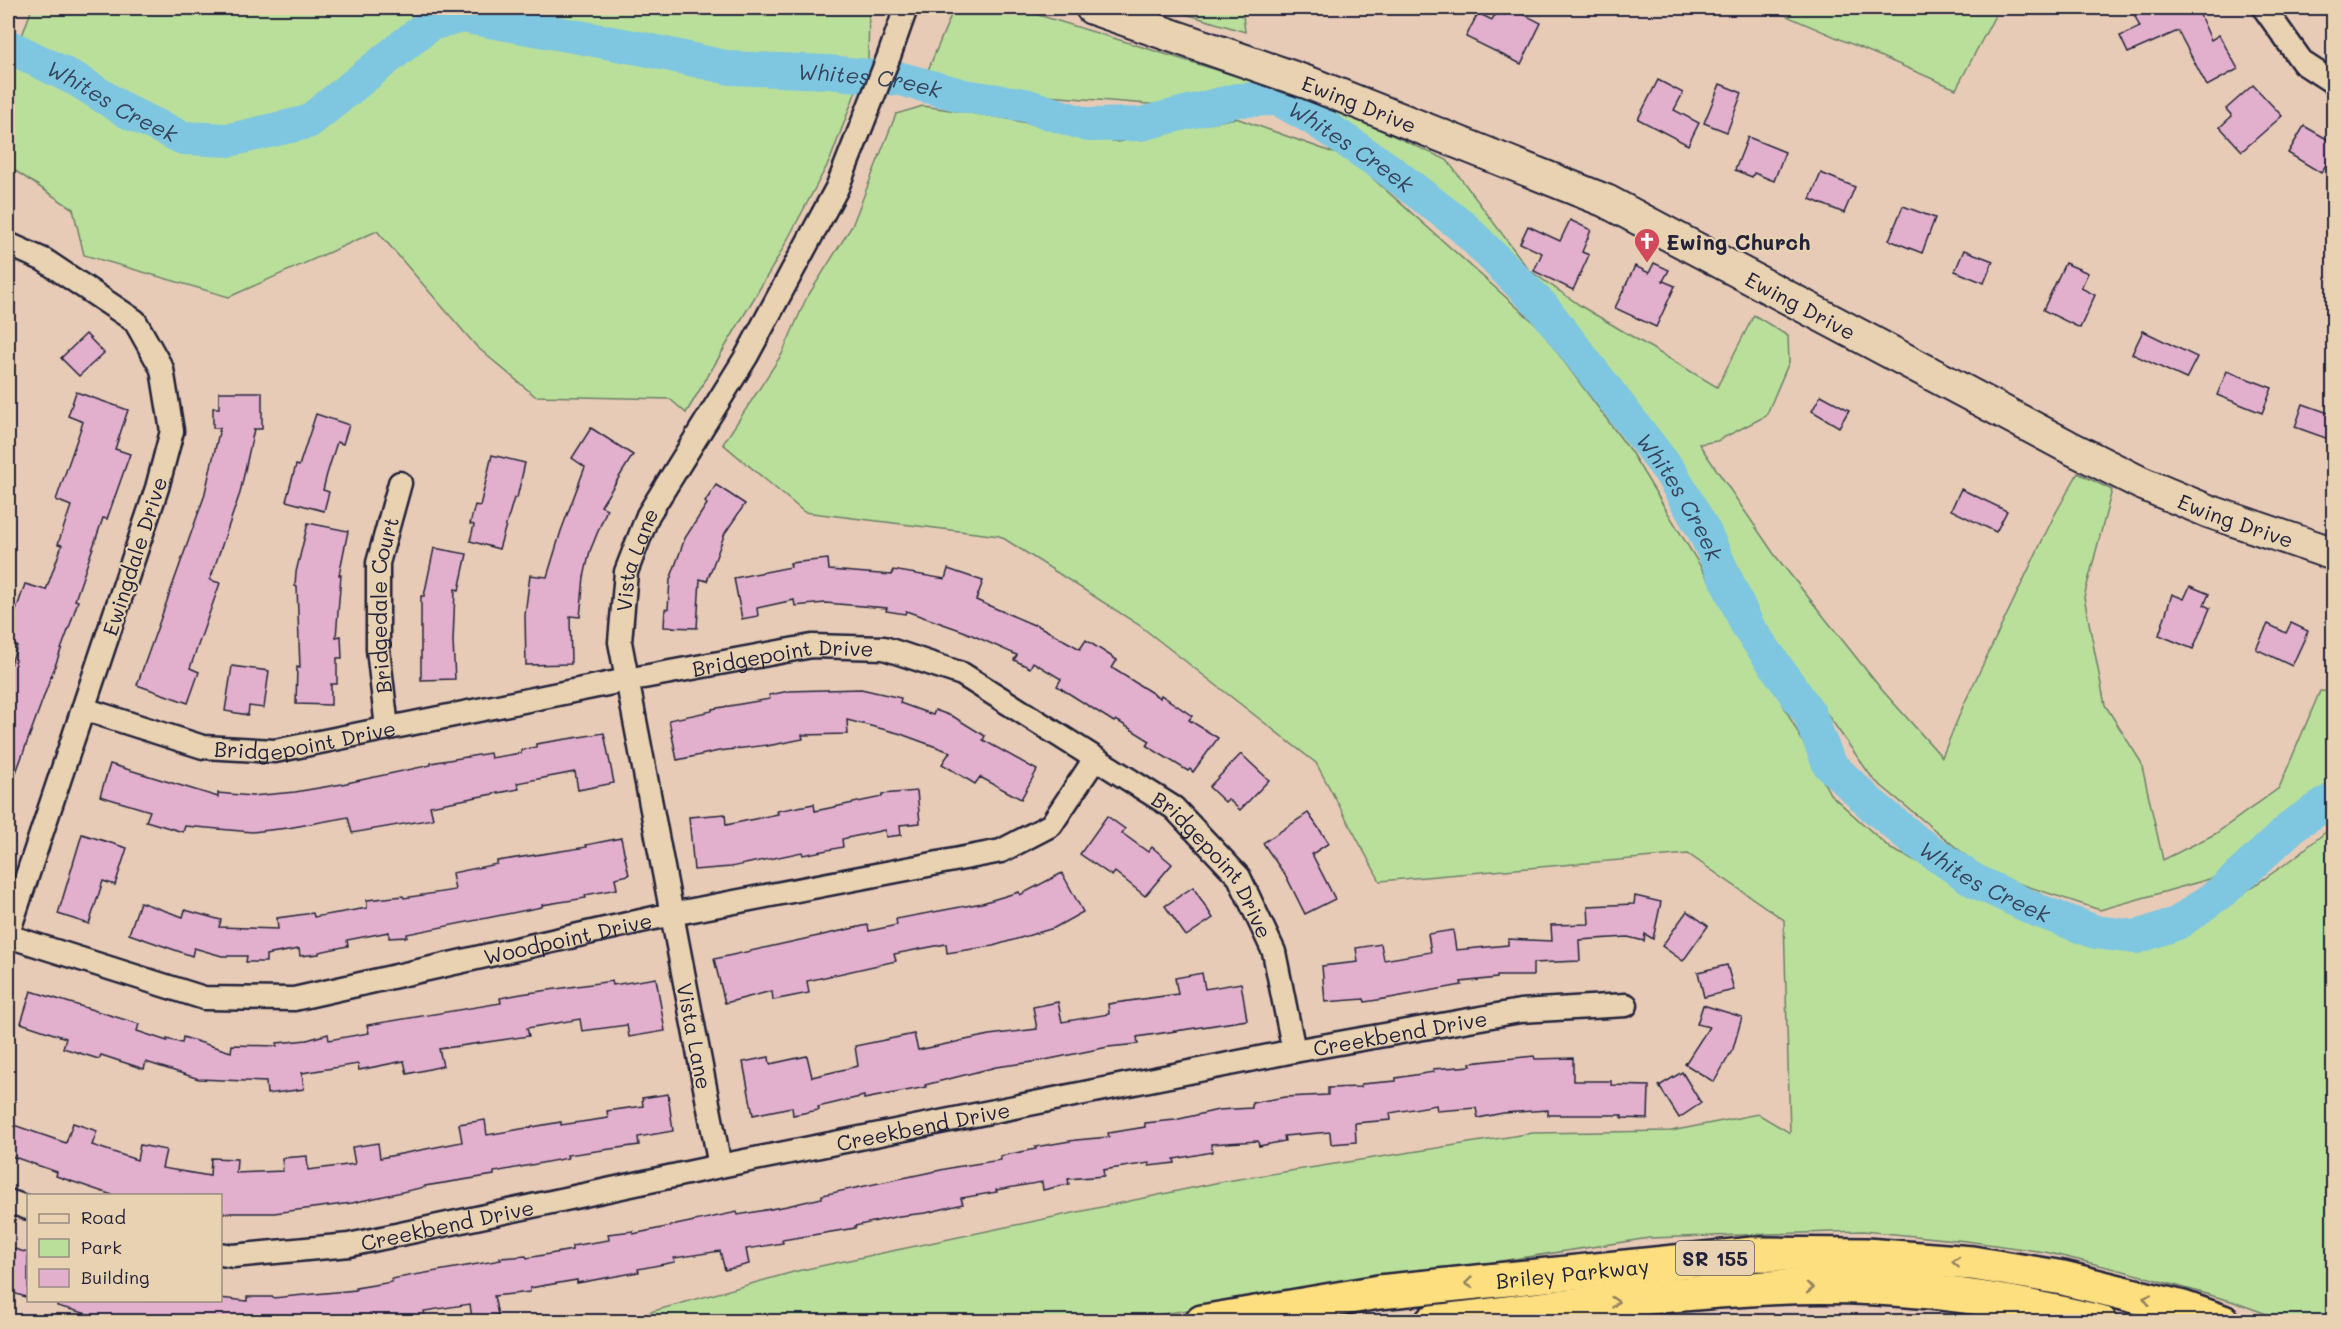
<svg xmlns="http://www.w3.org/2000/svg" width="2341" height="1329" font-family="Mali,sans-serif">
<rect width="100%" height="100%" fill="#e7cbb7"/>
<filter id="ink" filterUnits="userSpaceOnUse"><feTurbulence type="fractalNoise" baseFrequency=".0167" numOctaves="2"/><feDisplacementMap in="SourceGraphic" scale="12" xChannelSelector="R" yChannelSelector="G"/><feConvolveMatrix kernelMatrix="1 2 1 2 8 2 1 2 1" color-interpolation-filters="sRGB"/></filter>
<g filter="url(#ink)">
<g fill="#badf9a" stroke="#6e806a" stroke-width="1.5">
<polygon points="32,8 869,8 868,59 830,160 776,261 686,413 670,399 535,396 477,347 377,231 229,297 84,255 73,209 8,166 8,75"/>
<polygon points="954,8 1016,8 1317,101 1447,160 1529,270 1584,308 1717,387 1754,315 1788,336 1789,362 1766,416 1717,441 1699,444 1774,554 1882,690 1942,757 1964,704 2054,516 2078,473 2112,490 2084,597 2105,705 2141,762 2163,860 2215,834 2279,788 2320,691 2333,692 2333,787 2213,878 2100,910 1987,873 1873,779 1760,619 1664,444 1543,294 1428,182 1319,110 1260,90 1161,105 1022,94 926,75"/>
<polygon points="1166,8 1242,8 1245,32"/>
<polygon points="1768,8 1999,8 1956,89"/>
<polygon points="923,106 1003,118 1118,142 1236,118 1351,159 1537,325 1631,452 1775,689 1830,794 1891,849 2030,915 2108,942 2176,940 2294,858 2333,826 2333,1321 2286,1321 2231,1301 2128,1272 2045,1252 1966,1241 1863,1231 1649,1238 1118,1321 648,1322 650,1312 797,1271 1220,1182 1533,1133 1671,1131 1758,1114 1790,1133 1784,920 1688,854 1380,881 1316,763 1139,625 1000,536 804,512 723,444 782,354 806,299 852,226 896,114"/>
</g>
<g fill="none" stroke-linecap="round" stroke-linejoin="round">
<path stroke="#7fc7e0" stroke-width="34" id="s1" d="M8 46 77 80 126 111 183 138 230 140 308 122 430 24 462 16 639 48 730 68 827 72 901 79 964 96 1025 105 1088 125 1141 124 1237 100 1278 99 1312 118 1385 167 1463 227 1543 307 1670 472 1704 531 1748 627 1809 713 1829 764 1872 805 1917 842 1975 881 2039 911 2096 932 2137 937 2178 923 2225 889 2296 823 2334 799"/>
</g>
<g fill="#e2b0cd" stroke="#22223b" stroke-width="1.5">
<polygon points="1498,8 1511,8 1541,23 1521,64 1466,37 1478,13 1492,20"/>
<polygon points="2131,8 2197,8 2211,40 2219,35 2238,69 2207,86 2178,31 2128,53 2120,36 2140,27"/>
<polygon points="1658,80 1683,93 1674,110 1699,123 1688,145 1638,119"/>
<polygon points="1720,84 1742,93 1727,132 1704,123"/>
<polygon points="2253,85 2282,116 2242,151 2220,127 2232,116 2226,109"/>
<polygon points="2304,126 2334,143 2334,152 2321,173 2288,153"/>
<polygon points="1748,137 1785,152 1774,181 1754,173 1752,177 1735,170"/>
<polygon points="1821,173 1855,187 1844,213 1810,199"/>
<polygon points="1903,206 1935,218 1922,253 1889,240"/>
<polygon points="1570,220 1591,230 1582,252 1589,255 1573,290 1534,271 1542,253 1520,243 1528,226 1560,241"/>
<polygon points="1964,250 1993,261 1984,283 1955,271"/>
<polygon points="1654,263 1669,270 1663,281 1675,286 1656,327 1615,308 1635,266 1649,273"/>
<polygon points="2065,263 2088,273 2081,288 2095,295 2080,328 2043,310"/>
<polygon points="2143,331 2197,357 2186,379 2132,354"/>
<polygon points="86,334 104,353 79,376 61,358"/>
<polygon points="2227,371 2272,388 2262,413 2217,395"/>
<polygon points="76,392 128,410 115,449 130,454 107,519 103,518 75,600 78,601 70,625 10,789 8,789 8,672 17,646 8,643 8,634 25,584 46,590 62,545 58,544 71,506 56,500 83,422 68,416"/>
<polygon points="219,392 262,392 262,429 254,429 240,493 210,580 220,583 190,668 199,672 188,703 137,685 204,497 220,428 213,428 213,408 219,408"/>
<polygon points="1821,395 1849,410 1839,427 1812,411"/>
<polygon points="2303,404 2334,415 2334,441 2295,427"/>
<polygon points="316,414 349,425 343,444 337,442 327,474 323,490 329,492 324,511 286,501 296,465 299,466"/>
<polygon points="591,428 633,455 601,506 607,509 590,551 584,577 580,617 570,616 571,664 526,665 525,615 530,575 547,577 561,531 585,467 572,458"/>
<polygon points="492,455 525,463 517,498 514,498 499,549 470,541 474,525 470,524 475,505 480,506"/>
<polygon points="716,485 745,504 725,533 707,581 700,579 697,628 664,627 665,609 668,609 670,580 685,538 707,504 705,502"/>
<polygon points="1961,489 2007,511 1996,532 1951,510"/>
<polygon points="308,523 348,531 339,575 341,575 336,637 341,636 342,658 337,658 337,684 331,684 331,705 296,704 297,667 300,668 297,587 295,586 296,572"/>
<polygon points="434,548 467,554 459,590 455,589 453,642 455,679 421,680 421,596 424,596"/>
<polygon points="828,559 829,570 892,575 893,570 945,579 948,569 983,581 976,600 1034,625 1035,624 1080,649 1086,640 1117,660 1112,668 1160,698 1161,695 1192,716 1189,720 1218,738 1193,772 1190,769 1188,771 1147,746 1150,741 1116,720 1114,722 1057,686 1061,679 1033,662 1030,668 1014,660 1017,655 963,631 906,611 905,614 886,611 887,608 825,603 795,606 794,600 757,608 758,616 742,619 734,578 791,567 790,563"/>
<polygon points="2190,586 2209,594 2204,605 2210,608 2193,649 2159,635 2172,594 2184,599"/>
<polygon points="2291,623 2308,631 2292,666 2256,649 2268,624 2286,633"/>
<polygon points="232,666 269,671 264,708 249,706 248,715 225,711"/>
<polygon points="861,689 901,698 900,703 933,715 935,710 954,717 985,736 983,740 1037,770 1021,799 980,777 975,784 942,764 950,752 898,733 847,720 848,734 802,735 803,739 767,746 767,745 719,751 677,760 669,720 712,711 712,709 770,699 769,695 789,691"/>
<polygon points="604,733 614,783 578,790 575,772 517,783 519,789 430,806 433,819 352,833 348,817 288,828 252,832 185,826 183,832 146,821 150,811 100,796 110,764 218,797 218,793 252,796 295,792 342,784 431,765 431,763 490,753 491,758 521,753 521,750 536,747 536,744"/>
<polygon points="1241,754 1269,780 1240,810 1228,799 1225,802 1209,787"/>
<polygon points="917,791 920,823 900,825 901,835 886,837 885,830 842,839 843,847 803,855 802,852 731,867 694,870 689,817 725,814 726,825 778,814 777,811 814,804 815,811 882,797 882,794"/>
<polygon points="1308,813 1329,843 1312,854 1335,899 1305,914 1287,878 1263,843"/>
<polygon points="1107,816 1125,829 1122,833 1148,852 1152,847 1172,864 1145,896 1115,872 1112,876 1080,854"/>
<polygon points="82,834 127,848 115,885 103,881 89,924 58,914"/>
<polygon points="621,838 629,875 615,878 617,889 585,895 586,898 542,905 542,907 407,934 407,937 389,938 389,932 347,940 348,946 319,952 319,954 300,956 299,949 266,955 266,962 246,962 247,956 222,956 194,948 192,956 129,934 140,902 183,917 185,910 221,920 219,927 278,929 277,918 313,913 314,917 367,908 367,900 403,896 404,898 455,890 452,873 497,864 497,861 587,847 586,845"/>
<polygon points="1062,873 1083,912 1054,928 993,946 947,953 946,944 894,954 896,961 807,981 809,993 773,1000 772,991 725,1003 714,959 868,925 869,931 897,925 896,919 982,903 1019,892 1020,895"/>
<polygon points="1193,887 1213,918 1186,936 1165,906"/>
<polygon points="1635,896 1661,902 1653,939 1645,934 1644,941 1628,937 1579,940 1580,961 1533,963 1533,976 1497,976 1497,978 1461,982 1462,985 1390,998 1365,1002 1364,999 1325,1002 1322,966 1358,962 1356,948 1381,944 1384,960 1431,952 1428,934 1453,930 1456,950 1508,945 1508,939 1552,941 1551,925 1589,924 1588,906 1634,904"/>
<polygon points="1687,911 1708,926 1683,961 1662,946"/>
<polygon points="1727,965 1734,990 1704,997 1698,972"/>
<polygon points="1202,973 1205,989 1241,983 1247,1020 1137,1037 1138,1044 1108,1047 1040,1061 996,1067 925,1085 926,1087 864,1099 864,1096 818,1107 819,1110 793,1115 792,1107 753,1115 743,1062 769,1057 770,1064 807,1056 812,1077 858,1066 855,1046 914,1034 918,1050 989,1035 1037,1029 1033,1007 1058,1002 1062,1022 1109,1014 1108,1004 1178,994 1175,978"/>
<polygon points="656,978 665,1031 629,1037 627,1025 582,1031 580,1019 527,1028 529,1036 439,1049 443,1066 407,1074 404,1061 359,1070 358,1064 302,1073 304,1089 267,1094 266,1082 199,1079 146,1062 144,1069 101,1055 99,1059 63,1048 66,1038 21,1023 31,991 139,1024 137,1031 167,1041 167,1039 182,1043 183,1037 231,1052 232,1045 277,1046 277,1043 307,1040 328,1034 329,1040 369,1033 367,1025 501,1003 500,998 521,994 612,981 613,985"/>
<polygon points="1703,1005 1742,1017 1733,1049 1714,1082 1685,1064 1709,1027 1697,1024"/>
<polygon points="1534,1056 1535,1059 1573,1058 1573,1081 1611,1081 1611,1085 1649,1086 1648,1119 1622,1118 1622,1115 1548,1115 1548,1110 1503,1113 1478,1118 1476,1108 1437,1111 1436,1105 1390,1113 1391,1120 1355,1123 1356,1142 1331,1144 1330,1132 1284,1136 1285,1141 1259,1146 1258,1141 1211,1144 1212,1152 1174,1159 1175,1163 1149,1166 1149,1163 1103,1170 1104,1176 1068,1179 1069,1184 1043,1190 1042,1182 996,1190 997,1192 961,1198 963,1204 926,1213 899,1216 855,1226 855,1228 782,1240 783,1243 746,1249 749,1264 725,1270 720,1251 674,1258 675,1262 638,1269 639,1272 577,1283 577,1280 530,1288 530,1292 494,1296 498,1315 472,1319 470,1304 424,1311 425,1316 385,1322 118,1322 57,1306 57,1300 220,1300 220,1298 247,1301 247,1297 273,1297 273,1298 356,1290 356,1288 392,1282 391,1279 501,1260 500,1258 526,1256 527,1258 572,1250 572,1246 609,1240 608,1234 633,1231 633,1234 737,1212 738,1215 787,1206 822,1198 822,1195 955,1167 1001,1160 1000,1156 1036,1149 1035,1147 1076,1140 1109,1137 1108,1133 1145,1127 1145,1123 1175,1120 1218,1110 1252,1108 1252,1103 1285,1097 1328,1095 1328,1088 1361,1087 1361,1084 1396,1081 1396,1078 1434,1072 1433,1069 1471,1066 1470,1063"/>
<polygon points="1682,1072 1701,1103 1679,1118 1659,1086"/>
<polygon points="668,1094 673,1131 638,1137 639,1145 567,1155 568,1158 494,1172 494,1175 425,1186 425,1187 352,1203 274,1213 220,1213 220,1196 115,1196 56,1176 57,1172 8,1155 8,1123 66,1143 73,1123 97,1131 92,1145 137,1160 140,1145 166,1150 162,1168 210,1176 211,1158 237,1159 236,1173 283,1171 282,1158 307,1156 308,1170 355,1164 352,1147 378,1143 380,1158 462,1142 459,1124 485,1120 487,1135 561,1122 561,1125 608,1118 607,1111 643,1106 642,1098"/>
<polygon points="8,1247 28,1253 28,1298 8,1291"/>
</g>
<g fill="none" stroke-linecap="round" stroke-linejoin="round">
<g stroke="#22223b" stroke-width="27">
<g id="street">
<polyline points="2264,8 2303,63 2334,83"/>
<polyline points="8,244 44,260 135,321 162,369 172,431 157,488 8,933"/>
<path id="s2" d="M84 709 203 747 275 751 627 680 812 646 884 648 962 674 1174 808 1239 877 1274 952 1294 1051"/>
<path id="s3" d="M387 728 378 649V563L400 483"/>
<path id="s4" d="M8 936 204 998 294 999 672 914 1001 851 1051 825 1095 759"/>
<path id="s5" d="M720 1166 620 642 626 572 648 515 746 357 837 188 889 56 906 8"/>
<polyline points="8,1201 28,1208"/>
<path id="s6" d="M220 1254 233 1256 349 1245 720 1166 1294 1051 1520 1011 1626 1005"/>
</g>
</g>
<g stroke="#22223b" stroke-width="36">
<g id="secondary">
<path id="s7" d="M1092 8 1309 83 1606 201 2067 446 2141 483 2208 511 2334 554"/>
</g>
</g>
<g stroke="#22223b" stroke-width="38">
<g id="highway">
<path id="s8" d="M1202 1322 1379 1292 1753 1254 1866 1255 1972 1263 2063 1278 2183 1308 2223 1322"/>
<path d="M1432 1322C1543 1309 1655 1294 1766 1288 1878 1282 1992 1295 2100 1322"/>
</g>
</g>
<use href="#street" stroke="#e8d2b1" stroke-width="22"/>
<use href="#secondary" stroke="#e8d2b1" stroke-width="32"/>
<use href="#highway" stroke="#fddf80" stroke-width="33"/>
</g>
<defs><path id="oneway-chevron" d="M-2-3.5L2.5 0L-2 3.5" fill="none" stroke-width="1.6" stroke-linecap="round" stroke-linejoin="round" transform="scale(1.5)"/></defs>
<g stroke="#90805e">
<use href="#oneway-chevron" transform="translate(1956 1262) rotate(-176)"/>
<use href="#oneway-chevron" transform="translate(1469 1283) rotate(174)"/>
<use href="#oneway-chevron" transform="translate(1810 1288)"/>
<use href="#oneway-chevron" transform="translate(2147 1299) rotate(-166)"/>
<use href="#oneway-chevron" transform="translate(1615 1302) rotate(-5)"/>
</g>
</g>
<defs>
<g id="church-pin" transform="scale(1.35)"><path d="M0 17L-7.5 6A9.5 9.5 0 1 1 7.5 6Z" fill="#d1495b" stroke="#e8d2b1"/><path d="M-1.2-6h2.4v3.5h3.3v2.4h-3.3V6h-2.4V-.1h-3.3v-2.4h3.3Z" fill="#fff"/></g>
</defs>
<g fill-rule="evenodd">
<use href="#church-pin" x="1647" y="241"/>
</g>
<g text-anchor="middle" dominant-baseline="central" stroke-width="4.5" stroke-linejoin="round" paint-order="stroke">
<rect fill="#e8d2b1" stroke="#5d575e" stroke-width="1.5" x="1676" y="1241" width="78" height="34" rx="4.5"/>
<g font-size="20" font-weight="bold" fill="#22223b">
<text x="1715" y="1258">SR 155</text>
</g>
<g font-size="21" fill="#22223b" stroke="#e8d2b1">
<text stroke="none"><textPath href="#s7" startOffset="284">Ewing Drive</textPath></text>
<text stroke="none"><textPath href="#s7" startOffset="770">Ewing Drive</textPath></text>
<text stroke="none"><textPath href="#s7" startOffset="1256">Ewing Drive</textPath></text>
<text transform="translate(134 556) rotate(-72)">Ewingdale Drive</text>
<text stroke="none"><textPath href="#s5" startOffset="618">Vista Lane</textPath></text>
<text stroke="none"><textPath href="#s3" startOffset="124">Bridgedale Court</textPath></text>
<text stroke="none"><textPath href="#s2" startOffset="714">Bridgepoint Drive</textPath></text>
<text stroke="none"><textPath href="#s2" startOffset="228">Bridgepoint Drive</textPath></text>
<text stroke="none"><textPath href="#s2" startOffset="1218">Bridgepoint Drive</textPath></text>
<text stroke="none"><textPath href="#s4" startOffset="576">Woodpoint Drive</textPath></text>
<text stroke="none"><textPath href="#s6" startOffset="1202">Creekbend Drive</textPath></text>
<text transform="translate(695 1036) rotate(79)">Vista Lane</text>
<text stroke="none"><textPath href="#s6" startOffset="716">Creekbend Drive</textPath></text>
<text stroke="none"><textPath href="#s6" startOffset="230">Creekbend Drive</textPath></text>
<text stroke="none"><textPath href="#s8" startOffset="374">Briley Parkway</textPath></text>
</g>
<g font-size="21" font-weight="bold" fill="#22223b" stroke="#e8d2b1" text-anchor="start">
<text x="1666" y="241">Ewing Church</text>
</g>
<g font-size="22" font-style="italic" fill="#35435c" stroke="#e8d2b1">
<text stroke="none"><textPath href="#s1" startOffset="928">Whites Creek</textPath></text>
<text stroke="none"><textPath href="#s1" startOffset="118">Whites Creek</textPath></text>
<text stroke="none"><textPath href="#s1" startOffset="1432">Whites Creek</textPath></text>
<text stroke="none"><textPath href="#s1" startOffset="1918">Whites Creek</textPath></text>
<text stroke="none"><textPath href="#s1" startOffset="2422">Whites Creek</textPath></text>
</g>
</g>
<rect width="2341" height="1329" fill="none" stroke="#e8d2b1" stroke-width="30"/>
<rect x="15" y="15" width="2311" height="1299" fill="none" stroke="#22223b" stroke-width="2" filter="url(#ink)"/>
<rect x="27" y="1194" width="195" height="108" fill="#e8d2b1" stroke="#998c82" stroke-width="1.5"/>
<rect x="39" y="1214" width="30" height="9" fill="#e8d2b1" stroke="#998c82" stroke-width="1.5"/>
<text x="81" y="1224" font-size="18" fill="#22223b">Road</text>
<rect x="39" y="1239" width="30" height="18" fill="#badf9a" stroke="#998c82" stroke-width="1.5"/>
<text x="81" y="1254" font-size="18" fill="#22223b">Park</text>
<rect x="39" y="1269" width="30" height="18" fill="#e2b0cd" stroke="#998c82" stroke-width="1.5"/>
<text x="81" y="1284" font-size="18" fill="#22223b">Building</text>
</svg>
